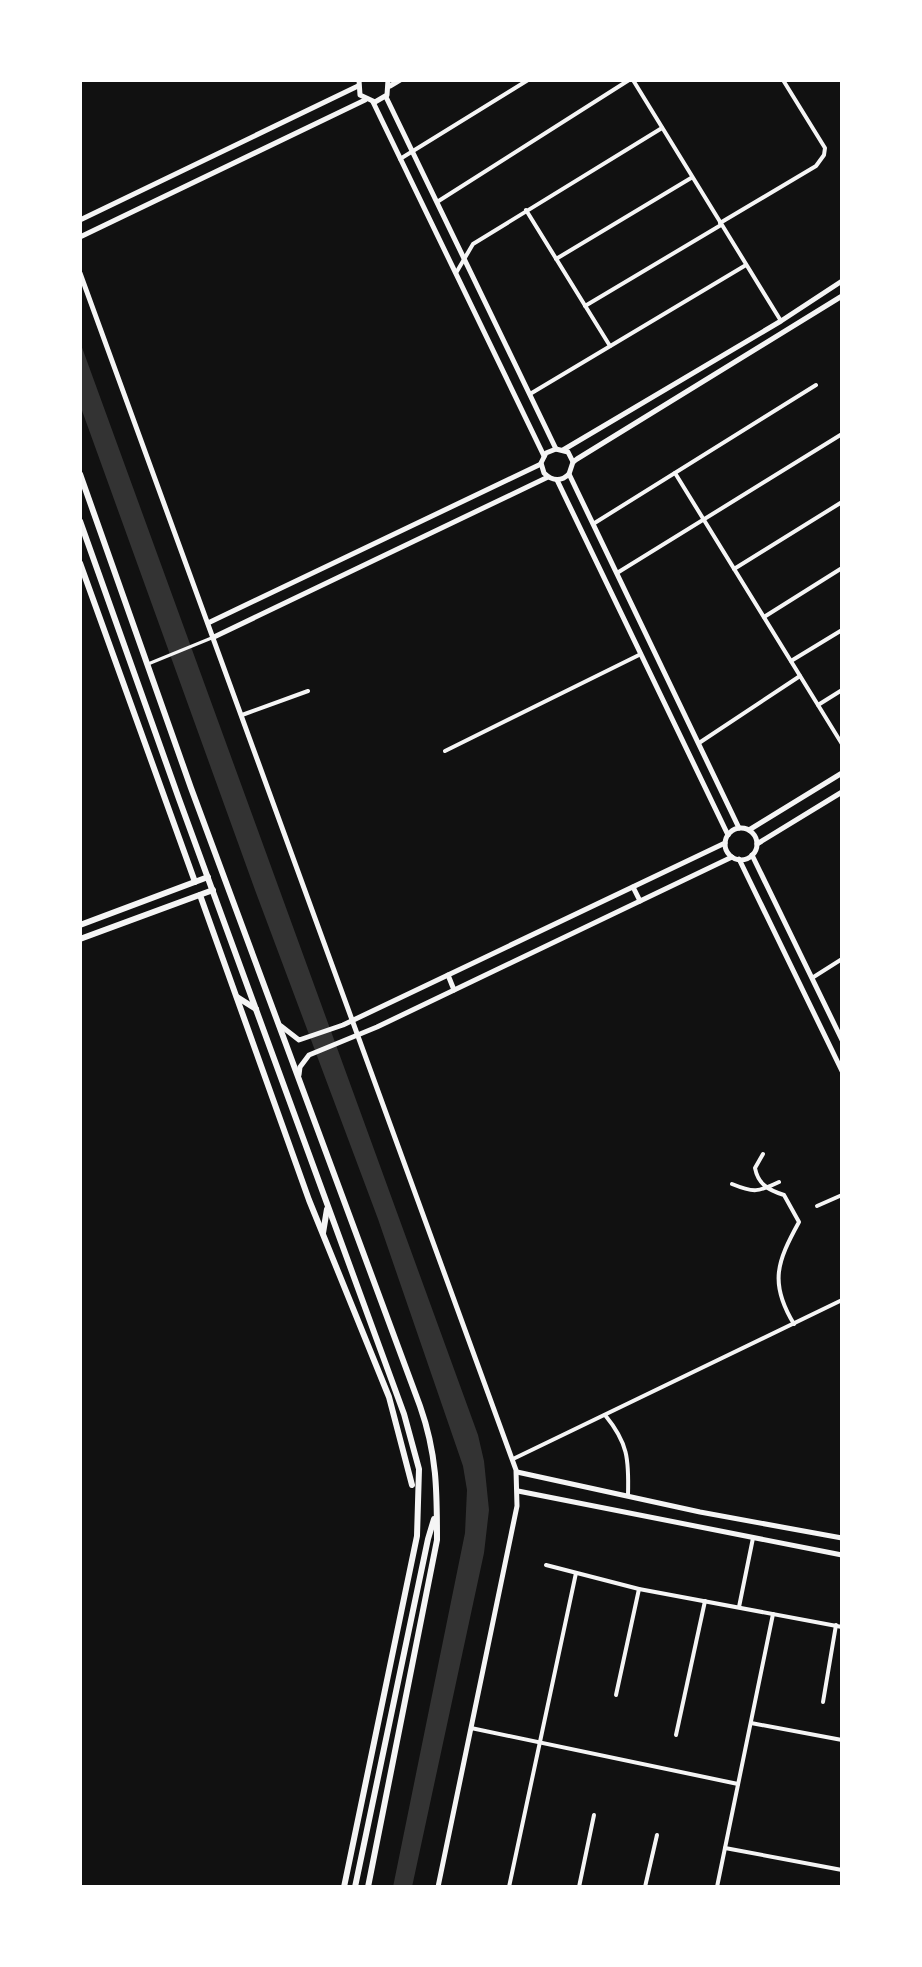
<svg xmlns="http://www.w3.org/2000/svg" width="922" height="1967" font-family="Helvetica,sans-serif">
<rect width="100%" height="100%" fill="#111"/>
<polygon fill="#333" points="80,342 478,1435 484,1461 489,1510 484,1553 412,1887 393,1887 465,1533 467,1490 463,1466 378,1219 255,890 80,405"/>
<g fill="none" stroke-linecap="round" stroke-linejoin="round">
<polyline stroke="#f5f5f5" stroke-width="3" points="148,664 214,637"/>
<g stroke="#f5f5f5" stroke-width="4">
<polyline points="633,80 781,321"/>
<polyline points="400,159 528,80"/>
<polyline points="437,202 629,80"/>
<polyline points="526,210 610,346"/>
<polyline points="720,223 816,166 824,155 825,148 783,80"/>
<polyline points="556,259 691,178"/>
<polyline points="456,273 473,244 662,128"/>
<polyline points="585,306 721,225"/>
<polyline points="530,394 746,265"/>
<polyline points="675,473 842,744"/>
<polyline points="593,524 816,385"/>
<polyline points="734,569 842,502"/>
<polyline points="617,573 842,434"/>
<polyline points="764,617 842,568"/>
<polyline points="791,661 842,630"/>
<polyline points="818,705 842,690"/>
<polyline points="242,715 308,691"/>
<polyline points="699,743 800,676"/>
<polyline points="445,751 641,654"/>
<polyline points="812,978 842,959"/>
<path d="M763 1154 755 1168C758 1184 768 1190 784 1195L799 1222C777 1262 769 1283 794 1324"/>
<path d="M732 1184C754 1193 758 1192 779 1182"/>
<polyline points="817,1206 842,1195"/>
<path d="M605 1415C628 1443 629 1459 628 1495"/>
<polyline points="513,1459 842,1300"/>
<polyline points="546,1565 639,1589 842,1627"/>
<polyline points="739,1607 753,1538"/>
<polyline points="616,1695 639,1589"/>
<polyline points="823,1702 836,1625"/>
<polyline points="751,1723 842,1740"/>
<polyline points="471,1728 738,1784"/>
<polyline points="676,1735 705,1601"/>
<polyline points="725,1848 842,1870"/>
<polyline points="509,1887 576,1573"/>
<polyline points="579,1887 594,1815"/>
<polyline points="645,1887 657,1835"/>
<polyline points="717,1887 773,1614"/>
</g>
<g stroke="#f5f5f5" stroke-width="5">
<polyline points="359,80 360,95 375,102 387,95 388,80"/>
<polyline points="390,86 400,80"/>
<polyline points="386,97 556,449"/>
<polyline points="373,102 544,456"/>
<polyline points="80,220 358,86"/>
<polyline points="80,237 365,100"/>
<polyline points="80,273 516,1470 517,1506 438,1887"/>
<polyline points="563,450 781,321 842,281"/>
<path d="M569 474C561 482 552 481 544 473L541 463 546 453 556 449 568 452 573 462"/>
<polyline points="557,480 728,835"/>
<polyline points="208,623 541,464"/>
<polyline points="214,637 548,477"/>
<polyline points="739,828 569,474 573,462 577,459 842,296"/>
<circle cx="741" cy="844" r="16"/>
<polyline points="749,830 842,773"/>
<polyline points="757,844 842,792"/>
<polyline points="752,855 842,1040"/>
<polyline points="739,859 842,1071"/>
<polyline points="633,887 640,901"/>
<polyline points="448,975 454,990"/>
<polyline points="281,1026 299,1040 343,1025 725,843"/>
<polyline points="299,1075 300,1067 309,1055 377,1027 732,857"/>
<polyline points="517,1472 700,1512 842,1538"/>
<polyline points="518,1491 842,1555"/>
</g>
<g stroke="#f5f5f5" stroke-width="6">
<polyline points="80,925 208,877"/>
<polyline points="80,939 213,890"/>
</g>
<g stroke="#f5f5f5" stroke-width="6">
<path d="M80 474 191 788 420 1406C437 1454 437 1491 437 1540L368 1887"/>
<polyline points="80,521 179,799 404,1414 419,1469 417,1536 344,1887"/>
<polyline points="80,563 195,882"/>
<polyline points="200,895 309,1200 389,1397 412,1485"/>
<polyline points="237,997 256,1009"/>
<polyline points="323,1233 327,1209"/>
<polyline points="355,1887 428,1539 434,1519"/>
</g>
</g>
<rect width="922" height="1967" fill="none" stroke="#ffffff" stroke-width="164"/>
</svg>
